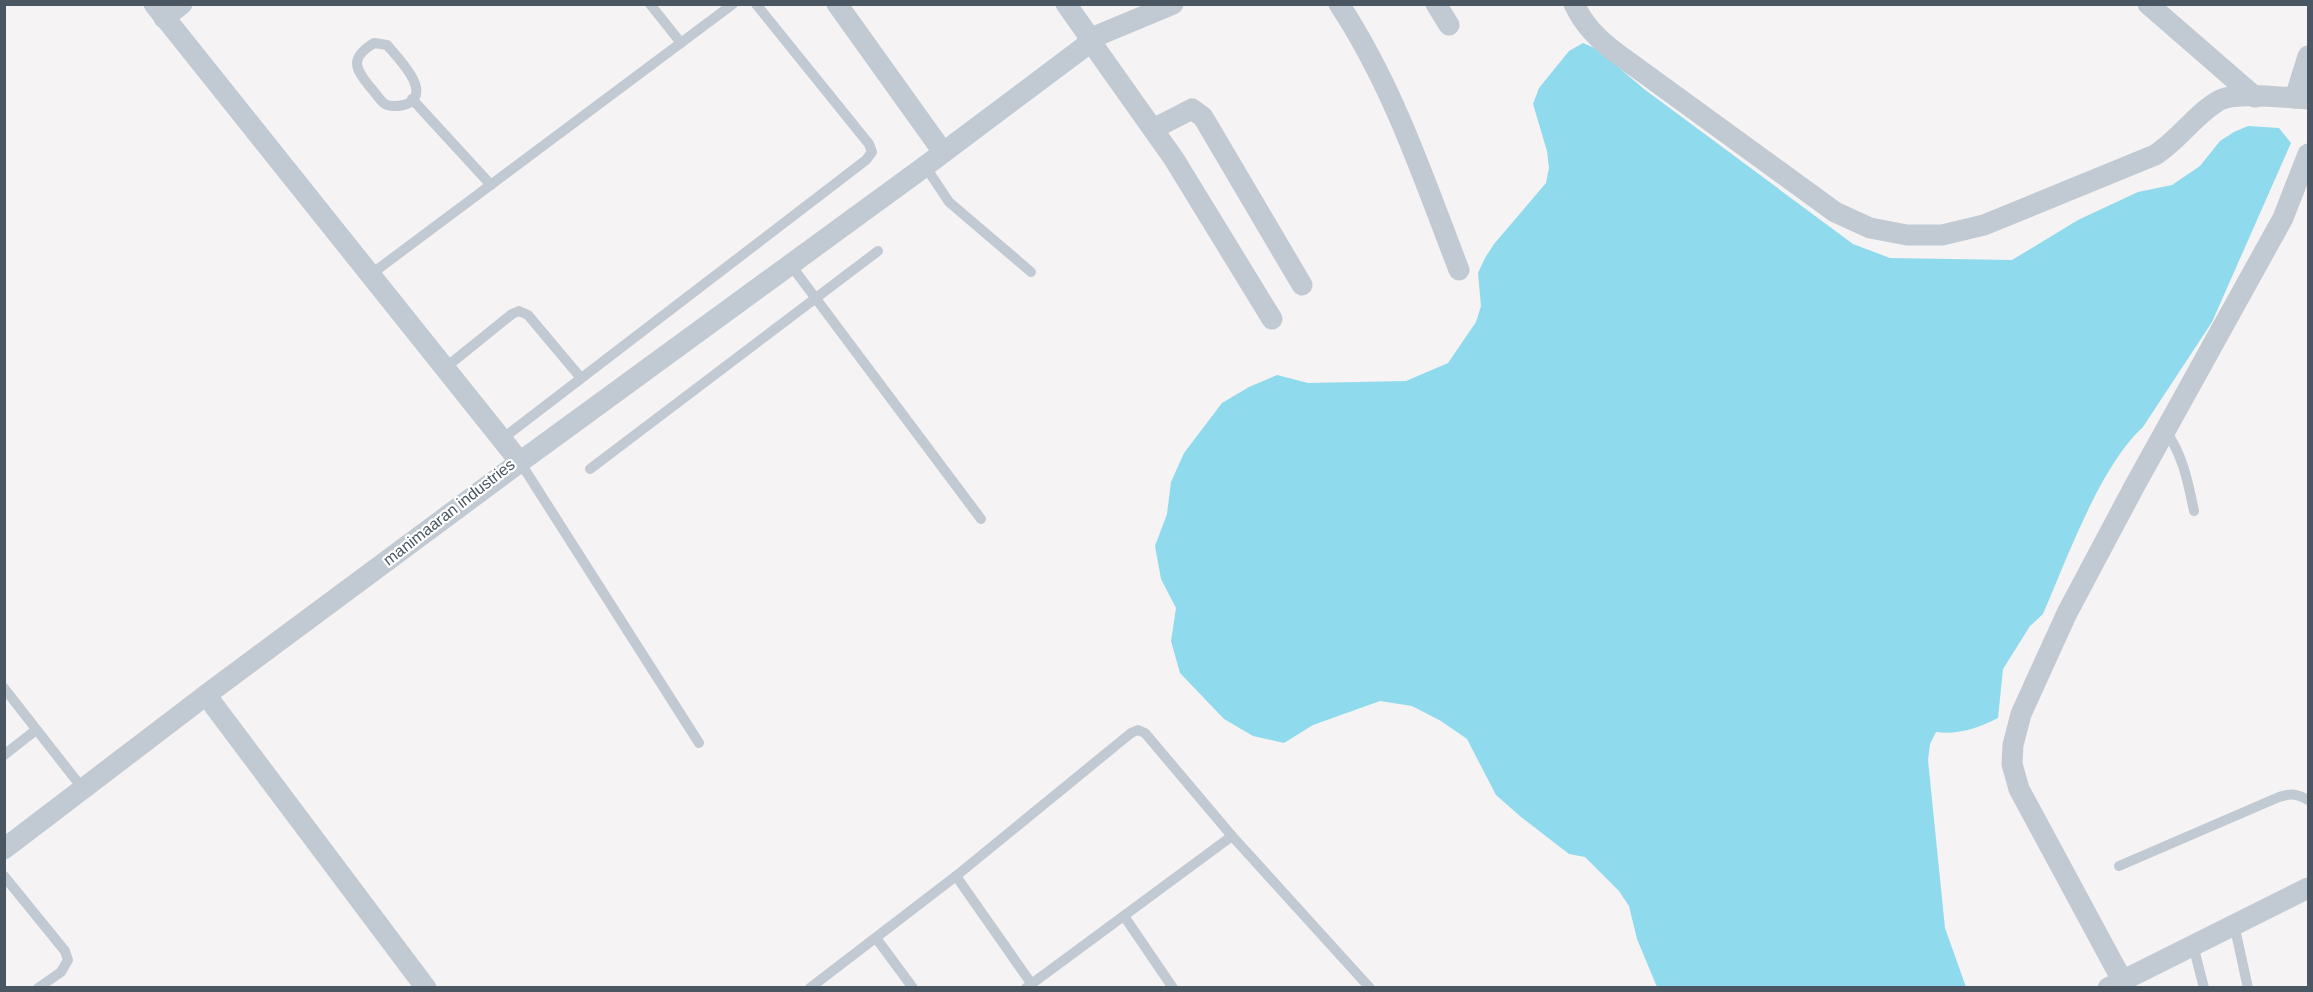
<svg xmlns="http://www.w3.org/2000/svg" width="2313" height="992" font-family="Helvetica,sans-serif">
<rect width="100%" height="100%" fill="#f5f3f3"/>
<path fill="#90daee" d="M1583 43 1597 49 1644 89 1853 244 1890 258 2012 260 2078 220 2138 192 2172 185 2200 166 2220 141 2234 132 2248 126 2279 128 2291 143 2212 322 2143 427C2100 466 2067 559 2043 614L2030 626 2003 669 1998 718C1979 728 1958 735 1936 732L1930 744 1928 760 1945 928 1966 987H1657L1637 939 1629 906 1619 891 1585 857 1569 854 1521 817 1496 795 1467 739 1441 721 1412 706 1380 701 1313 725 1284 743 1253 736 1224 719 1180 673 1171 641 1176 608 1161 579 1155 546 1167 514 1171 482 1184 453 1222 403 1249 387 1277 375 1308 383 1406 381 1448 363 1476 322 1481 306 1478 273 1485 258 1494 244 1546 183 1549 168 1547 151 1533 104 1539 88 1569 51Z"/>
<g fill="none" stroke-linecap="round" stroke-linejoin="round">
<g stroke="#c1cad2" stroke-width="10">
<polyline points="650,4 681,43"/>
<path d="M374 43 387 45C397 57 436 95 404 105 399 106 390 107 385 104 380 101 375 92 370 87 354 67 350 58 374 43Z"/>
<polyline points="412,99 491,185"/>
<polyline points="925,166 949,202 1031,272"/>
<polyline points="790,264 981,519"/>
<polyline points="370,275 733,4"/>
<polyline points="445,368 512,314 519,311 528,315 581,378"/>
<path d="M2165 430C2183 455 2188 482 2194 511"/>
<polyline points="502,439 866,160 872,152 869,144 756,4"/>
<polyline points="520,462 699,743"/>
<polyline points="590,469 878,251"/>
<polyline points="4,688 83,789"/>
<polyline points="4,755 36,730"/>
<path d="M2119 866 2279 797C2291 793 2298 794 2308 800"/>
<polyline points="4,876 65,951 68,960 61,972 38,988"/>
<polyline points="956,876 1031,983"/>
<polyline points="1124,916 1173,988"/>
<polyline points="2234,924 2248,988"/>
<polyline points="876,938 913,988"/>
<polyline points="2193,945 2204,988"/>
<polyline points="810,988 956,876 1131,733 1138,730 1145,733 1232,836 1370,988"/>
<polyline points="1026,988 1232,836"/>
</g>
<g stroke="#c1cad2" stroke-width="21">
<polyline points="154,4 520,462 206,695 426,988"/>
<polyline points="837,4 943,152"/>
<polyline points="1173,4 1089,39 1174,159 1272,319"/>
<path d="M1339 4C1393 86 1424 179 1459 270"/>
<polyline points="1436,4 1449,25"/>
<path d="M1574 4C1584 25 1597 38 1615 52L1835 212 1870 228 1907 235H1942L1984 225 2155 155C2179 140 2196 113 2220 100 2237 91 2288 98 2308 99"/>
<polyline points="2148,4 2255,97"/>
<polyline points="164,18 182,4"/>
<polyline points="2295,98 2308,56"/>
<polyline points="1153,129 1192,109 1203,117 1302,285"/>
<polyline points="520,462 924,167 1084,47 1089,39 1088,35 1066,4"/>
<polyline points="4,849 206,695"/>
<polyline points="2122,980 2019,789 2012,764 2013,745 2021,714 2067,613 2134,487 2283,218 2308,154"/>
<polyline points="2108,988 2308,888"/>
</g>
</g>
<g text-anchor="middle" dominant-baseline="central" stroke-width="4.5" stroke-linejoin="round" paint-order="stroke">
<g font-size="16" fill="#4a5661" stroke="#fff">
<text transform="translate(449 512) rotate(-38)">manimaaran industries</text>
</g>
</g>
<rect width="2313" height="992" fill="none" stroke="#4a5661" stroke-width="12"/>
</svg>
